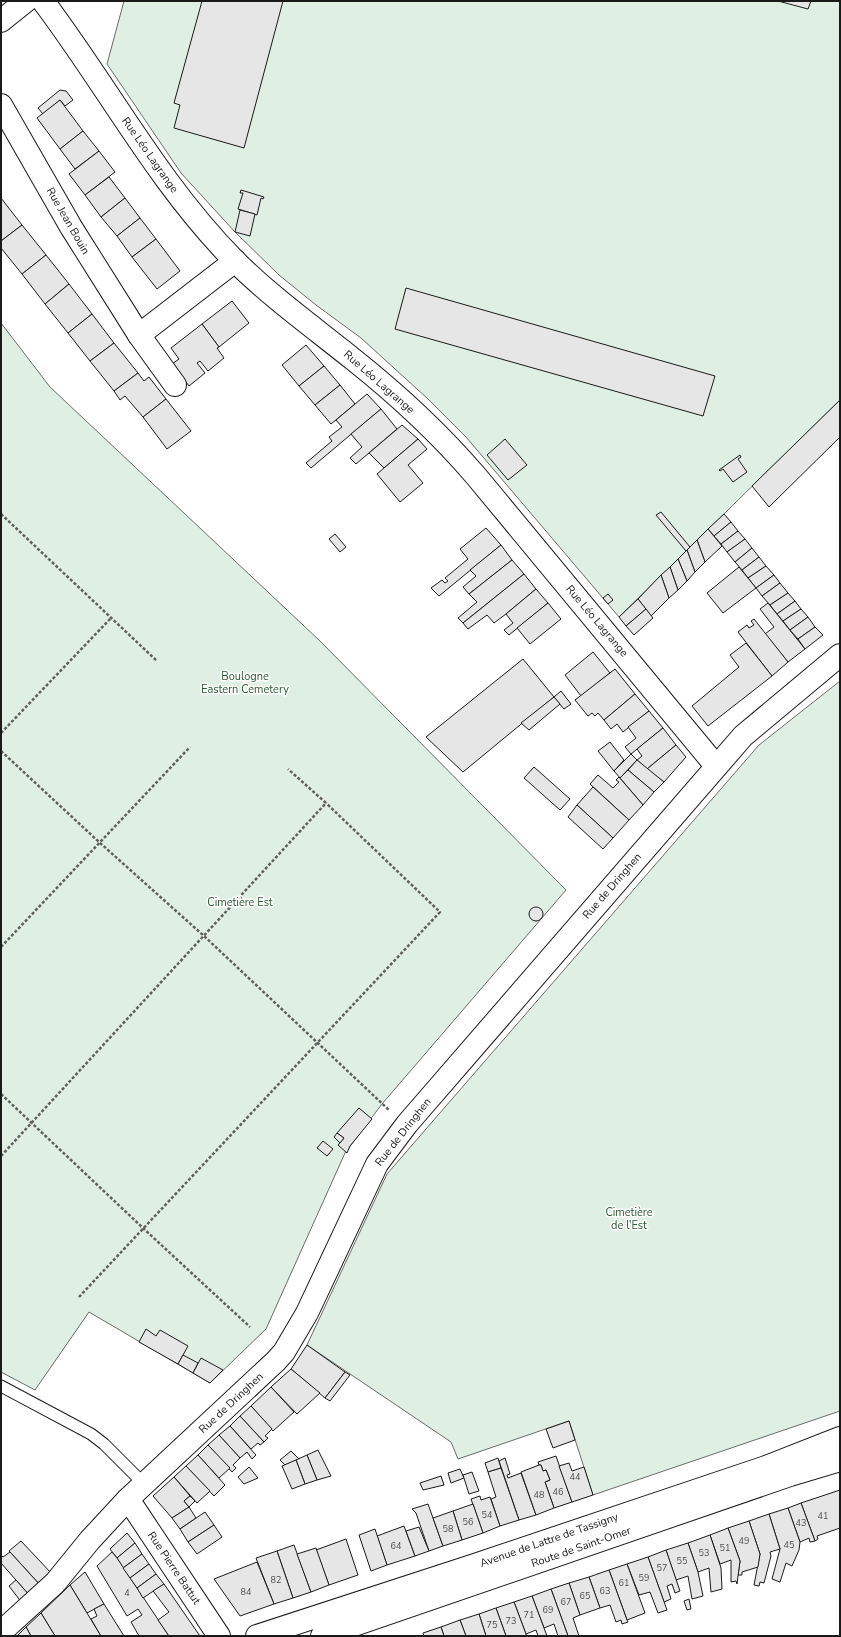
<svg xmlns="http://www.w3.org/2000/svg" width="841" height="1637" font-family="'Nunito Sans',sans-serif">
<rect width="100%" height="100%" fill="#fff"/>
<g fill="#e0efe3" stroke="#6a6a6a">
<polygon points="124,1 840,1 840,400 619,617 466,437 428,399 361,338 316,305 279,275 235,232 181,173 107,64"/>
<polygon points="1,323 50,387 320,641 566,890 382,1104 345,1153 266,1329 210,1383 89,1312 35,1390 1,1372"/>
<polygon points="840,681 840,1411 593,1495 569,1421 458,1459 451,1442 307,1345 387,1174 759,745"/>
</g>
<g fill="#e6e6e6" stroke="#1a1a1a">
<polygon points="202,1 283,1 244,148 174,128 180,105 174,103"/>
<polygon points="778,1 811,1 808,9"/>
<polygon points="60,90 66,91 73,100 65,106 60,100 43,114 38,108"/>
<polygon points="60,100 83,131 60,149 37,118"/>
<polygon points="83,131 99,151 75,169 60,149"/>
<polygon points="99,151 115,172 85,195 69,174"/>
<polygon points="109,177 125,198 101,217 85,195"/>
<polygon points="241,190 264,197 263,199 261,198 257,215 238,209 243,193 240,193"/>
<polygon points="1,198 22,225 1,241"/>
<polygon points="125,198 140,218 117,236 101,217"/>
<polygon points="240,210 255,214 250,236 235,232"/>
<polygon points="140,218 156,239 132,257 117,236"/>
<polygon points="22,225 46,255 22,274 1,248 1,241"/>
<polygon points="156,239 180,271 157,289 132,257"/>
<polygon points="46,255 69,284 45,304 22,274"/>
<polygon points="69,284 92,314 68,333 45,304"/>
<polygon points="406,288 715,376 703,416 395,329"/>
<polygon points="232,301 249,323 219,347 202,324"/>
<polygon points="92,314 114,343 90,361 68,333"/>
<polygon points="202,324 219,347 217,348 224,358 208,371 200,361 197,363 205,373 189,386 172,364 179,359 171,348"/>
<polygon points="114,343 138,373 114,391 90,361"/>
<polygon points="306,345 324,366 299,386 282,365"/>
<polygon points="324,366 340,385 315,405 299,386"/>
<polygon points="138,373 144,381 149,377 166,399 143,417 125,396 120,400 114,391"/>
<polygon points="340,385 355,404 331,424 315,405"/>
<polygon points="367,394 381,409 311,468 306,463 332,441 329,437 342,427 336,420"/>
<polygon points="166,399 191,431 167,449 143,417"/>
<polygon points="840,400 840,437 769,507 752,486"/>
<polygon points="381,409 397,429 356,464 350,458 362,447 351,434"/>
<polygon points="402,425 418,439 384,468 369,453"/>
<polygon points="418,439 427,449 408,465 423,483 400,502 377,474"/>
<polygon points="505,439 527,465 508,480 487,455"/>
<polygon points="740,455 741,457 738,459 747,472 733,482 723,469 720,471 719,470"/>
<polygon points="661,512 690,547 686,551 656,515"/>
<polygon points="724,514 731,522 714,536 708,529"/>
<polygon points="731,522 738,531 721,544 714,536"/>
<polygon points="486,528 501,545 439,596 431,588 442,580 445,583 448,581 445,578 468,559 460,549"/>
<polygon points="708,529 722,546 705,562 697,540"/>
<polygon points="738,531 745,539 727,552 721,544"/>
<polygon points="335,534 346,547 340,552 329,539"/>
<polygon points="745,539 752,548 735,562 727,552"/>
<polygon points="697,540 705,562 695,572 687,550"/>
<polygon points="501,545 512,560 469,594 463,587 476,576 470,570"/>
<polygon points="752,548 759,557 742,570 735,562"/>
<polygon points="687,550 695,572 687,581 678,559"/>
<polygon points="759,557 766,566 748,578 742,570"/>
<polygon points="678,559 687,581 678,590 670,567"/>
<polygon points="512,560 524,574 463,623 458,618 477,602 469,594"/>
<polygon points="766,566 774,575 756,588 748,578"/>
<polygon points="670,567 678,590 669,598 661,575"/>
<polygon points="739,567 756,588 723,613 707,593"/>
<polygon points="524,574 536,589 506,614 494,623 487,615 468,629 463,623"/>
<polygon points="661,575 669,598 651,616 638,599"/>
<polygon points="774,575 780,583 762,596 756,588"/>
<polygon points="780,583 788,593 770,605 762,596"/>
<polygon points="536,589 548,603 509,635 504,630 513,623 506,614"/>
<polygon points="788,593 795,601 777,614 770,605"/>
<polygon points="608,594 613,600 608,604 603,598"/>
<polygon points="638,599 646,609 626,626 619,617"/>
<polygon points="795,601 801,609 783,621 777,614"/>
<polygon points="548,603 561,619 530,644 517,628"/>
<polygon points="768,603 805,649 788,662 765,634 774,627 760,609"/>
<polygon points="646,609 653,618 634,635 626,626"/>
<polygon points="801,609 808,617 790,630 783,621"/>
<polygon points="808,617 815,627 798,639 790,630"/>
<polygon points="754,619 788,662 772,676 738,632 747,625 749,628 754,625 751,621"/>
<polygon points="815,627 823,635 805,649 798,639"/>
<polygon points="746,643 772,676 708,726 692,706 739,667 730,655"/>
<polygon points="593,652 610,673 581,696 565,675"/>
<polygon points="523,659 554,697 463,772 426,737"/>
<polygon points="615,669 635,694 604,720 598,713 595,716 592,713 588,716 575,700"/>
<polygon points="561,691 571,704 564,709 554,697"/>
<polygon points="635,694 649,711 623,732 617,724 611,729 604,720"/>
<polygon points="554,697 560,704 529,730 521,723"/>
<polygon points="649,711 663,728 631,754 625,747 636,738 628,727"/>
<polygon points="663,728 676,745 647,769 637,760 642,756 637,749"/>
<polygon points="610,742 624,760 614,771 598,751"/>
<polygon points="676,745 686,757 664,782 647,769"/>
<polygon points="631,754 637,760 620,778 614,771"/>
<polygon points="637,760 664,782 654,792 628,770"/>
<polygon points="534,767 570,799 560,810 524,778"/>
<polygon points="628,770 654,792 643,805 620,778"/>
<polygon points="598,775 613,788 619,782 616,780 619,777 643,805 629,820 590,784"/>
<polygon points="593,787 629,820 613,838 577,805"/>
<polygon points="577,805 613,838 603,849 568,817"/>
<circle cx="536" cy="914" r="7"/>
<polygon points="359,1108 372,1119 350,1146 347,1153 338,1145 344,1138 337,1133"/>
<polygon points="337,1133 344,1138 340,1143 334,1137"/>
<polygon points="323,1141 333,1149 327,1156 317,1148"/>
<polygon points="146,1329 156,1336 160,1330 188,1346 178,1364 139,1342"/>
<polygon points="307,1345 345,1372 325,1398 291,1369"/>
<polygon points="183,1355 198,1363 193,1373 178,1364"/>
<polygon points="201,1358 223,1370 210,1383 193,1373"/>
<polygon points="291,1369 320,1393 297,1414 271,1387"/>
<polygon points="345,1372 350,1375 330,1401 325,1398"/>
<polygon points="271,1387 294,1412 273,1431 251,1406"/>
<polygon points="251,1406 272,1429 265,1436 268,1438 264,1442 240,1416"/>
<polygon points="240,1416 264,1442 260,1445 258,1443 251,1449 230,1426"/>
<polygon points="569,1421 575,1440 553,1448 546,1429"/>
<polygon points="230,1426 256,1455 252,1459 247,1452 240,1458 219,1435"/>
<polygon points="219,1435 240,1458 233,1465 236,1468 232,1472 208,1445"/>
<polygon points="208,1445 230,1468 219,1478 198,1455"/>
<polygon points="318,1450 331,1476 317,1480 307,1455"/>
<polygon points="291,1451 299,1459 285,1465 280,1460"/>
<polygon points="198,1455 225,1485 214,1496 186,1466"/>
<polygon points="307,1455 317,1480 305,1484 296,1460"/>
<polygon points="556,1456 572,1502 554,1508 545,1482 550,1480 546,1470 543,1471 541,1465 539,1465 538,1462"/>
<polygon points="498,1458 501,1468 488,1472 485,1463"/>
<polygon points="505,1458 510,1474 507,1475 508,1478 521,1473 536,1515 519,1520 499,1461"/>
<polygon points="296,1460 305,1484 292,1489 282,1466"/>
<polygon points="569,1463 572,1471 584,1467 593,1495 572,1502 559,1466"/>
<polygon points="539,1465 541,1465 543,1471 546,1470 550,1480 545,1482 554,1508 536,1515 521,1472"/>
<polygon points="186,1466 210,1491 197,1503 174,1477"/>
<polygon points="249,1467 258,1478 244,1484 238,1477"/>
<polygon points="501,1468 519,1520 500,1526 491,1499 496,1497 488,1472"/>
<polygon points="460,1469 464,1478 451,1483 448,1473"/>
<polygon points="472,1472 479,1491 469,1494 463,1475"/>
<polygon points="441,1476 444,1485 423,1490 420,1483"/>
<polygon points="174,1477 190,1496 184,1501 189,1507 172,1518 153,1496"/>
<polygon points="840,1490 840,1528 817,1536 818,1539 815,1541 801,1503"/>
<polygon points="190,1496 195,1501 189,1507 184,1501"/>
<polygon points="480,1496 481,1500 490,1497 500,1526 483,1533 471,1499"/>
<polygon points="801,1503 815,1541 810,1542 809,1538 800,1542 788,1508"/>
<polygon points="428,1504 443,1546 429,1551 416,1513 412,1509"/>
<polygon points="473,1504 483,1533 462,1540 453,1511"/>
<polygon points="189,1507 196,1518 180,1529 172,1518"/>
<polygon points="788,1508 800,1542 799,1550 792,1566 786,1563 780,1582 772,1579 780,1549 769,1514"/>
<polygon points="453,1511 462,1540 443,1546 433,1518"/>
<polygon points="205,1512 214,1525 188,1542 180,1529"/>
<polygon points="769,1514 780,1549 770,1552 771,1556 764,1583 760,1582 759,1586 754,1585 760,1554 749,1521"/>
<polygon points="749,1521 760,1554 758,1567 742,1572 742,1575 738,1575 740,1561 728,1528"/>
<polygon points="214,1525 222,1537 197,1554 188,1542"/>
<polygon points="404,1526 415,1556 387,1565 377,1536"/>
<polygon points="419,1527 429,1551 415,1556 406,1531"/>
<polygon points="728,1528 740,1561 737,1584 736,1581 731,1582 731,1560 720,1564 710,1535"/>
<polygon points="375,1529 387,1565 371,1571 359,1535"/>
<polygon points="127,1533 135,1543 117,1558 110,1549"/>
<polygon points="710,1535 721,1568 722,1589 711,1592 709,1568 698,1572 688,1543"/>
<polygon points="346,1539 358,1575 329,1585 316,1550"/>
<polygon points="21,1541 53,1575 41,1586 9,1551"/>
<polygon points="135,1543 142,1554 123,1568 117,1558"/>
<polygon points="688,1543 698,1572 703,1596 692,1599 688,1576 676,1580 666,1550"/>
<polygon points="294,1545 311,1592 293,1598 277,1551"/>
<polygon points="316,1548 329,1585 311,1592 297,1554"/>
<polygon points="666,1550 680,1591 675,1593 672,1584 667,1586 671,1599 664,1602 648,1557"/>
<polygon points="277,1551 293,1598 274,1604 256,1558"/>
<polygon points="10,1552 41,1586 30,1596 1,1563 1,1555 3,1557"/>
<polygon points="112,1552 117,1558 169,1636 139,1636 131,1622 142,1615 138,1609 127,1616 97,1566"/>
<polygon points="142,1554 149,1564 130,1578 123,1568"/>
<polygon points="648,1557 667,1610 658,1613 650,1592 639,1595 627,1564"/>
<polygon points="257,1562 274,1604 240,1616 214,1579"/>
<polygon points="149,1564 156,1574 137,1588 130,1578"/>
<polygon points="627,1564 645,1613 627,1620 609,1570"/>
<polygon points="609,1570 627,1620 628,1622 622,1624 621,1620 616,1622 610,1605 600,1608 589,1577"/>
<polygon points="85,1572 104,1604 87,1613 70,1585"/>
<polygon points="156,1574 164,1584 143,1598 137,1588"/>
<polygon points="589,1577 600,1608 580,1615 569,1583"/>
<polygon points="16,1580 30,1596 22,1603 9,1586"/>
<polygon points="569,1583 580,1615 573,1618 579,1636 568,1636 551,1589"/>
<polygon points="164,1584 200,1636 169,1636 158,1620 169,1612 153,1591"/>
<polygon points="70,1585 87,1613 101,1636 55,1636 41,1613"/>
<polygon points="551,1589 568,1636 558,1636 554,1624 544,1628 532,1596"/>
<polygon points="532,1596 547,1636 538,1636 536,1630 526,1634 514,1602"/>
<polygon points="689,1599 691,1609 687,1610 684,1601"/>
<polygon points="514,1602 526,1634 526,1636 506,1636 496,1608"/>
<polygon points="104,1604 124,1636 101,1636 91,1619 97,1616 94,1609"/>
<polygon points="496,1608 506,1636 486,1636 479,1614"/>
<polygon points="41,1613 55,1636 31,1636 26,1627"/>
<polygon points="479,1614 486,1636 466,1636 460,1620"/>
<polygon points="460,1620 466,1636 444,1636 441,1627"/>
<polygon points="26,1627 31,1636 17,1636"/>
<polygon points="441,1627 444,1636 424,1636 423,1633"/>
</g>
<g fill="none" stroke-linecap="round" stroke-linejoin="round">
<g stroke="#1a1a1a" stroke-width="13">
<polyline id="lane" points="1,1386 91,1434 104,1444 144,1484"/>
</g>
<g stroke="#1a1a1a" stroke-width="24">
<g id="street">
<path d="M43 1C108 87 158 183 234 260 271 297 313 327 354 360 398 395 439 433 476 476L716 766"/>
<polyline points="1,21 26,1"/>
<polyline points="1,105 71,227 139,335 235,261"/>
<polyline points="139,335 175,385"/>
<polyline points="128,1499 219,1636"/>
<polyline points="1,1632 55,1583 90,1540 128,1499 276,1361 284,1352 307,1313 377,1164 407,1124 743,736 840,655"/>
</g>
</g>
<g stroke="#1a1a1a" stroke-width="24">
<g id="secondary">
<polyline points="257,1636 475,1565 766,1467 840,1438"/>
<polyline points="322,1636 790,1475 840,1460"/>
</g>
</g>
<g stroke="#5f5f5f" stroke-width="2.5" stroke-dasharray="3 2" stroke-linecap="butt">
<polyline points="1,514 157,661"/>
<polyline points="1,733 111,618"/>
<polyline points="1,751 99,842 204,936 389,1110"/>
<polyline points="1,947 190,747"/>
<polyline points="1,1094 144,1229 250,1327"/>
<polyline points="1,1156 326,803 288,769"/>
<polyline points="79,1297 440,912 326,803"/>
</g>
<use href="#lane" stroke="#fff" stroke-width="11"/>
<use href="#street" stroke="#fff" stroke-width="22"/>
<use href="#secondary" stroke="#fff" stroke-width="22"/>
</g>
<g text-anchor="middle" dominant-baseline="central" stroke-width="3" stroke-linejoin="round" paint-order="stroke">
<g font-size="9" fill="#4d4d4d">
<text x="575" y="1477">44</text>
<text x="558" y="1492">46</text>
<text x="539" y="1495">48</text>
<text x="487" y="1515">54</text>
<text x="823" y="1516">41</text>
<text x="468" y="1522">56</text>
<text x="801" y="1523">43</text>
<text x="448" y="1529">58</text>
<text x="744" y="1541">49</text>
<text x="789" y="1545">45</text>
<text x="396" y="1546">64</text>
<text x="725" y="1548">51</text>
<text x="704" y="1553">53</text>
<text x="682" y="1561">55</text>
<text x="662" y="1568">57</text>
<text x="644" y="1578">59</text>
<text x="276" y="1580">82</text>
<text x="624" y="1583">61</text>
<text x="605" y="1591">63</text>
<text x="246" y="1592">84</text>
<text x="127" y="1593">4</text>
<text x="585" y="1596">65</text>
<text x="566" y="1602">67</text>
<text x="548" y="1610">69</text>
<text x="529" y="1615">71</text>
<text x="511" y="1621">73</text>
<text x="492" y="1625">75</text>
</g>
<g font-size="11" fill="#1a1a1a" stroke="#fff">
<text transform="translate(150 155) rotate(55)">Rue Léo Lagrange</text>
<text transform="translate(68 221) rotate(60)">Rue Jean Bouin</text>
<text transform="translate(379 382) rotate(41)">Rue Léo Lagrange</text>
<text transform="translate(597 621) rotate(50)">Rue Léo Lagrange</text>
<text transform="translate(612 886) rotate(-49)">Rue de Dringhen</text>
<text transform="translate(403 1132) rotate(-52)">Rue de Dringhen</text>
<text transform="translate(231 1403) rotate(-43)">Rue de Dringhen</text>
<text transform="translate(549 1540) rotate(-19)">Avenue de Lattre de Tassigny</text>
<text transform="translate(581 1547) rotate(-19)">Route de Saint-Omer</text>
<text transform="translate(174 1568) rotate(56)">Rue Pierre Battut</text>
</g>
<g font-size="11" fill="#2b5a34" stroke="#fff">
<text x="245" y="676">Boulogne<tspan x="245" dy="13">Eastern Cemetery</tspan></text>
<text x="240" y="902">Cimetière Est</text>
<text x="629" y="1212">Cimetière<tspan x="629" dy="13">de l'Est</tspan></text>
</g>
</g>
<rect width="841" height="1637" fill="none" stroke="#1a1a1a" stroke-width="4"/>
</svg>
